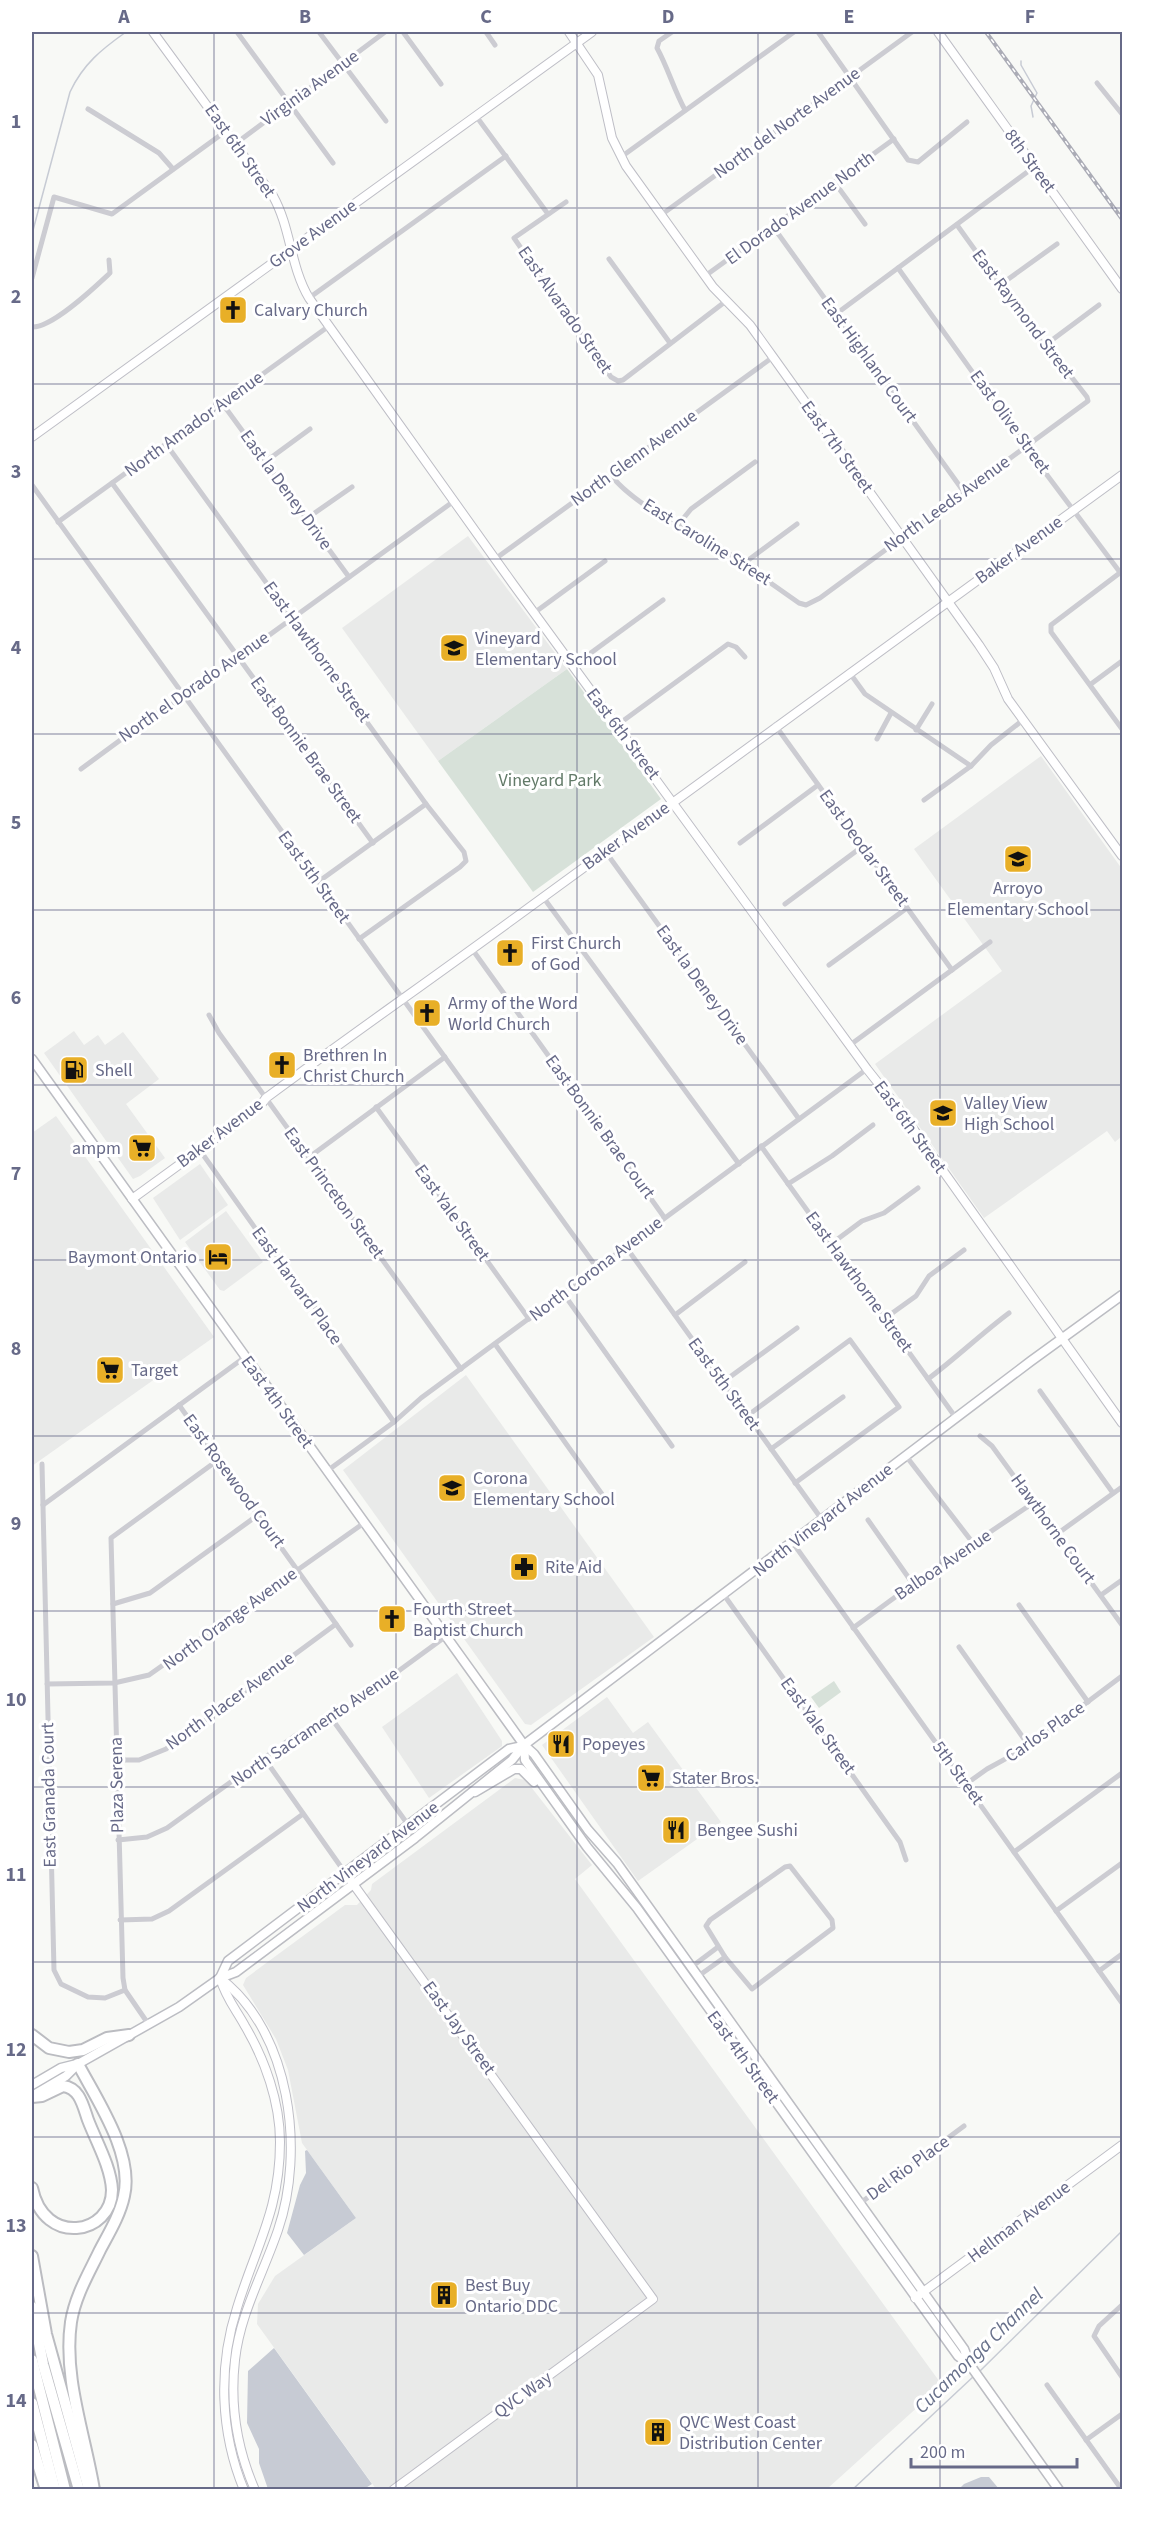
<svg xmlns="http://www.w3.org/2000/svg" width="1154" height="2521" font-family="'Source Sans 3',sans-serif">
<rect width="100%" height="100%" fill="#f8f9f6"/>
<g fill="#e9eae9">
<polygon points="468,536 567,669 438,761 342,628"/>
<polygon points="1041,756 1122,869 1122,1136 1115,1142 1107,1131 984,1218 875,1064 1002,971 914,849"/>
<polygon points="74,1031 84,1045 98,1035 105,1045 123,1032 159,1079 126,1104 165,1158 140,1176 133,1179 44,1053"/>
<polygon points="56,1116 214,1337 32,1466 32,1133"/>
<polygon points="200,1164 228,1205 180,1240 153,1198"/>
<polygon points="226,1211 263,1262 224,1291 220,1290 185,1242"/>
<polygon points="466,1375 654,1637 531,1725 525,1724 343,1470"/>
<polygon points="457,1673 502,1741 502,1746 429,1798 382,1727"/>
<polygon points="607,1697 633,1733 648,1722 721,1822 638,1881 542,1745"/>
<polygon points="515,1778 525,1780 528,1783 592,1865 575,1879 942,2385 827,2489 376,2489 257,2324 258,2304 275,2276 356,2218 302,2143 288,2070 276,2039 243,1985 246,1978 345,1905 357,1905 371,1890 372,1884"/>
</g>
<g fill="#d7e1d9">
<polygon points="567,669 661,799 533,892 438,761"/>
<polygon points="834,1681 841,1692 819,1708 811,1697"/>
</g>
<g fill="#c7cbd4">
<polygon points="307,2150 356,2218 304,2255 287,2233 300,2185 306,2173 305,2151"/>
<polygon points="274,2348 372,2484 364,2489 268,2489 259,2463 259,2449 247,2423 248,2371"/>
<polygon points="981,2477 989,2477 999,2489 959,2489 964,2484"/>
</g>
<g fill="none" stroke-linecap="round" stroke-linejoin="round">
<g stroke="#c7cbd4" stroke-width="1.5">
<polyline points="1021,61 1021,65 1037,93 1031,106 1033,117"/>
<path d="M32 234 70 92C83 64 102 49 126 32"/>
<polyline points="980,2371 1122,2231"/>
<polyline points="852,2490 974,2376"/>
</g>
<g stroke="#bebec6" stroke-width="10">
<g id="secondary">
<path d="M153 32 273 196C291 228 290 266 309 298L513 584 867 1069 902 1113 1122 1423"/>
<polyline points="569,32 598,75 612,138 626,166 713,287 750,325 773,357 979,645 994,668 1008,699 1122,856"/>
<polyline points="938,32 1122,289"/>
<polyline points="32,437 592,32"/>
<path d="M132 1199 260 1106 266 1098C347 1038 430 980 512 920 715 771 918 622 1122 475"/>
<polyline points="346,1874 653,2299 393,2490"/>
<path d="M220 1978C291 2032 305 2151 278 2230 263 2274 240 2314 235 2360 230 2404 237 2449 255 2490"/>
<path d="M220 1978C226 1998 235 2008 245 2026 265 2060 280 2102 280 2142 280 2210 256 2246 237 2308 218 2367 220 2432 244 2490"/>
<polyline points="915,2298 1122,2145"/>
</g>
</g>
<g stroke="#bcbdc3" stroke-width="11">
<g id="primary">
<polyline points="32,1059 524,1745 534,1754 588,1830 617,1863 964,2349 970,2365 1059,2490"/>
<polyline points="524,1745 525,1760 587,1847 637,1908 958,2356 969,2364"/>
<polyline points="475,1792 514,1769 521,1769 534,1782"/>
<polyline points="220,1978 228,1961 509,1749 523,1746"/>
<polyline points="32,2085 61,2068 77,2064"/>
<polyline points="32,2096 66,2076 78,2064 179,2007 220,1978 236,1972 415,1838 512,1760 524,1745 1031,1361 1122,1295"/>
</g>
</g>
<g stroke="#bbbcc1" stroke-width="14">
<g id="highway">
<polyline points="32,2035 49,2048 69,2052 83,2050 107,2038 129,2035"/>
<path d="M78 2064C97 2100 134 2154 124 2196 120 2215 109 2233 100 2250 89 2273 75 2296 71 2322 63 2377 85 2435 94 2490"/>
<path d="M32 2097 42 2096 63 2086C80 2088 83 2106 88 2120 96 2141 111 2167 112 2190 112 2235 44 2247 32 2188"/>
<polyline points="32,2256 46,2334 88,2486"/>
<polyline points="32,2307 43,2364 79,2490"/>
<polyline points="32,2360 65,2490"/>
<polyline points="32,2403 55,2490"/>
<polyline points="32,2445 46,2490"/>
</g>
</g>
<g stroke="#ccccd2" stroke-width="5">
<polyline points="237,32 333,163"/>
<polyline points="319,32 386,121"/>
<polyline points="403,32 441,84"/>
<polyline points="486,32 495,45"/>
<path d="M672 32 659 41 657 48C668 68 674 90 685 110"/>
<polyline points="818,32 908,160 918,162 967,122"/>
<polyline points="1097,83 1122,114"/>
<polyline points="88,109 159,153 173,169"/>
<polyline points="476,116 548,214"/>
<polyline points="235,144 385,32"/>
<polyline points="621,157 794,32"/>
<polyline points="835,183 865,224"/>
<polyline points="566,202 514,238 611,377 618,381 623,380 726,301"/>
<polyline points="661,215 912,32"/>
<polyline points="774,228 964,492"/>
<polyline points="609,259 670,343"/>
<polyline points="898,268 1026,447 1122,575"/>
<polyline points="705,276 894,139"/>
<polyline points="32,278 54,197 112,214 226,131"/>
<polyline points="1000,285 1057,244"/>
<polyline points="309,298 506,156"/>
<polyline points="836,314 1034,167"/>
<path d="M32 327C52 328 94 288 110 273L109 260"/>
<polyline points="1044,346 1099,305"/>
<polyline points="222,403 349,577"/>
<polyline points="166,444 426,804 464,852 466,861 460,867 359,939"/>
<polyline points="265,462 310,429"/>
<path d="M611 475C627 497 681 531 708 539L799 603 806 605 820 598 1088 401 1087 397 1059 361 1044 346 957 225"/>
<polyline points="112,483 373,843"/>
<polyline points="32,485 597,1268"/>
<polyline points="306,519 352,487"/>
<polyline points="58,522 329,326"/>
<polyline points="678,525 691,509 755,462"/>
<polyline points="495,559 773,357"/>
<polyline points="743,564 797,524"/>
<polyline points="1121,572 1051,625 1051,632 1122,729"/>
<polyline points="534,613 605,561"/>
<polyline points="573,666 663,600"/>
<polyline points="849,672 865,694 971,766"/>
<polyline points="1091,684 1122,661"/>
<polyline points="775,725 952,970"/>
<polyline points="616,726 728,644 736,647 745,657"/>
<polyline points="916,730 932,704"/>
<polyline points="877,739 891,713"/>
<polyline points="81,769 153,716 184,697 454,501"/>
<polyline points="924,800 971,766 991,745 1023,720"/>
<polyline points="740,843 818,785"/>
<polyline points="605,851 799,1119"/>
<polyline points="318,882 426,804"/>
<polyline points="543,897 739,1164"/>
<polyline points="785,904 863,846"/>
<polyline points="472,949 664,1217"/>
<polyline points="829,965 907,908"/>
<polyline points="209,1015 219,1033 461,1369"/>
<polyline points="850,1045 990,942"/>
<polyline points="376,1107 529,1319"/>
<polyline points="761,1146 956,1418"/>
<polyline points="199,1149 270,1249 278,1256 327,1324 332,1334 394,1422"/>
<polyline points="308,1158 445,1057"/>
<polyline points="788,1184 832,1156 873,1125"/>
<polyline points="831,1244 862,1221 884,1213 918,1188"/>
<polyline points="626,1247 823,1521"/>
<polyline points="563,1293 672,1446"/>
<polyline points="675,1315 745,1262"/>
<polyline points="884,1319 916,1296 929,1276 964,1250"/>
<polyline points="495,1344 604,1497"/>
<path d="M928 1379C956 1358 981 1334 1009 1313"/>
<polyline points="723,1382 797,1328"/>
<polyline points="1040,1391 1113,1493"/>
<polyline points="179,1405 351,1645"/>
<polyline points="747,1416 850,1340 899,1407 795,1483"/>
<polyline points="980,1436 992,1446 1122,1625"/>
<polyline points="771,1449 843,1397"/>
<polyline points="906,1456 973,1543"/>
<polyline points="42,1464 54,1970 61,1984 88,1997 105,1998 125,1990"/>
<polyline points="327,1471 394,1422 421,1398 867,1069"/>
<polyline points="43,1505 245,1357"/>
<polyline points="868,1520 913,1584"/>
<polyline points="1057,1534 1122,1487"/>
<polyline points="793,1543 1122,2003"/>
<polyline points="724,1595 900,1842 906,1860"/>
<polyline points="1101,1595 1122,1580"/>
<polyline points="113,1604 150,1593 258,1515"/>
<polyline points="1019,1605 1088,1702"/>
<polyline points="853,1628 913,1584 1033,1503"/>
<polyline points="959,1647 1029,1746"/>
<polyline points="47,1684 114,1683 149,1675 364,1523"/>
<polyline points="332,1719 409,1826"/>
<polyline points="264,1758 346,1874"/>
<polyline points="116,1760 139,1760 166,1749 336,1624"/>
<polyline points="966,1784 987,1769 1029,1746 1122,1676"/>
<polyline points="118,1840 147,1837 167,1828 296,1735 341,1713 445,1637"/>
<polyline points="1014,1852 1122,1773"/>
<polygon points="790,1866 832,1920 833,1928 752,1989 725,1957 706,1926 710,1920 785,1867"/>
<polyline points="1056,1911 1122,1863"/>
<polyline points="120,1920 152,1919 169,1911 303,1814"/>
<polyline points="690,1968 718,1947"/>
<polyline points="1099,1971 1122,1954"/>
<polyline points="697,1977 725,1957"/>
<polyline points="149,2025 125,1990 123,1978 111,1538 218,1460"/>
<polyline points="859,2204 964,2126"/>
<polyline points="1122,2305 1099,2326 1094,2336 1122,2377"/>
<polyline points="1047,2385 1122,2490"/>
<polyline points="1086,2440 1122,2414"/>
</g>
<use href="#secondary" stroke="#fff" stroke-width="8"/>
<use href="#primary" stroke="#fff" stroke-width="8"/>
<use href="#highway" stroke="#fff" stroke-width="10"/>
<g stroke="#abacb6" stroke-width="4">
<polyline id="rail" points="986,32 1122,219"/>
</g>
<use href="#rail" stroke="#fff" stroke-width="1.5" stroke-dasharray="4.5" stroke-linecap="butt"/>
</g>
<path fill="none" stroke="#676a88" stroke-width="1.5" stroke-opacity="0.55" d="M214 32V2490M396 32V2490M577 32V2490M758 32V2490M940 32V2490M32 208H1122M32 384H1122M32 559H1122M32 734H1122M32 910H1122M32 1085H1122M32 1260H1122M32 1436H1122M32 1611H1122M32 1787H1122M32 1962H1122M32 2137H1122M32 2313H1122"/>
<defs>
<g id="church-square" transform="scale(1.5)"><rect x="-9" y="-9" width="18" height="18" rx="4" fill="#e8af27" stroke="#fff"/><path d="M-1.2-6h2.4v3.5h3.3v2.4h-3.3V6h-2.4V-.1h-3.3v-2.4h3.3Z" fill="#111"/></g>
<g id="school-square" transform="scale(1.5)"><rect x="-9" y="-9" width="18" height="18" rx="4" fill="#e8af27" stroke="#fff"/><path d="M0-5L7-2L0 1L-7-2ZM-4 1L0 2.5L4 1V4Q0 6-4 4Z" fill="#111"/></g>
<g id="fuel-square" transform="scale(1.5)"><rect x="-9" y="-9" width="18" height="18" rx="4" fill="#e8af27" stroke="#fff"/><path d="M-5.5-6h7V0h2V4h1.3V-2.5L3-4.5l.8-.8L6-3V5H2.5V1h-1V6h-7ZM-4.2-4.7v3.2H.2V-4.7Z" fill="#111"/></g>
<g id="supermarket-square" transform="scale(1.5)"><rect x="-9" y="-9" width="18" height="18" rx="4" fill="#e8af27" stroke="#fff"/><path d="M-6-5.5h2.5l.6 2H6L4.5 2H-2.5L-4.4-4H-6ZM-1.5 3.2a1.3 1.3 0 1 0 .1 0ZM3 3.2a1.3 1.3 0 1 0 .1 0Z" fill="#111"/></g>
<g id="hotel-square" transform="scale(1.5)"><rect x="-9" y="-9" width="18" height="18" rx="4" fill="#e8af27" stroke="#fff"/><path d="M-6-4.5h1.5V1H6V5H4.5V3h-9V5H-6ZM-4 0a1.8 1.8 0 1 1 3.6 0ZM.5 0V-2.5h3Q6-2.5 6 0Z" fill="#111"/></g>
<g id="pharmacy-square" transform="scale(1.5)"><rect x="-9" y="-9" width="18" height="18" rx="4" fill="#e8af27" stroke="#fff"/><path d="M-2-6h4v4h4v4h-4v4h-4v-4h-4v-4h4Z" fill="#111"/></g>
<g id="restaurant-square" transform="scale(1.5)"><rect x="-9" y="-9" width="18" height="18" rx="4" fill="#e8af27" stroke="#fff"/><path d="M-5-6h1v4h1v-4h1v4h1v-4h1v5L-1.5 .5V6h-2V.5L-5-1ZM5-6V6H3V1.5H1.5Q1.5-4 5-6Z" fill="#111"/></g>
<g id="building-square" transform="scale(1.5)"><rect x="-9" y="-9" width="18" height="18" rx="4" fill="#e8af27" stroke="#fff"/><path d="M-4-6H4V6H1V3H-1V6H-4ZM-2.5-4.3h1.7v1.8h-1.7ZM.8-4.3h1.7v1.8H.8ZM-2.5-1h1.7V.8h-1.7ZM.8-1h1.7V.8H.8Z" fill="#111"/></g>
</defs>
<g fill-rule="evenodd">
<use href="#church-square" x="233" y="310"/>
<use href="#school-square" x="454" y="648"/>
<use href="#school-square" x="1018" y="859"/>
<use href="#church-square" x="510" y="953"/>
<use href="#church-square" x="427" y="1013"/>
<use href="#church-square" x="282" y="1065"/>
<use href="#fuel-square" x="74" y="1070"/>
<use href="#school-square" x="943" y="1113"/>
<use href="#supermarket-square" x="142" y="1148"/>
<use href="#hotel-square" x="218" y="1257"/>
<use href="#supermarket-square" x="110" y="1370"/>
<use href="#school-square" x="452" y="1488"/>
<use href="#pharmacy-square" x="524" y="1567"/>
<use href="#church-square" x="392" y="1619"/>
<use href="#restaurant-square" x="561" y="1744"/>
<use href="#supermarket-square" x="651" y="1778"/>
<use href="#restaurant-square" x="676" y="1830"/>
<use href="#building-square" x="444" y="2295"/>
<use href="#building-square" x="658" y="2432"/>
</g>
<g text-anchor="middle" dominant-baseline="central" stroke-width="6" stroke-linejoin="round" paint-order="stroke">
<g font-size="18" fill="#676a88" stroke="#fff">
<text transform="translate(310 88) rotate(-36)">Virginia Avenue</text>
<text transform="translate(787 123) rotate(-36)">North del Norte Avenue</text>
<text transform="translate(240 151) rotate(55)">East 6th Street</text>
<text transform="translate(1030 161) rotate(54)">8th Street</text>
<text transform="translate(800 208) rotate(-36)">El Dorado Avenue North</text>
<text transform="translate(313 234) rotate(-36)">Grove Avenue</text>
<text transform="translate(565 310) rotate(55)">East Alvarado Street</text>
<text transform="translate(1023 314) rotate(53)">East Raymond Street</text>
<text transform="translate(869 360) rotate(54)">East Highland Court</text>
<text transform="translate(1010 422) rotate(54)">East Olive Street</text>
<text transform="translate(194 424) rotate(-36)">North Amador Avenue</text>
<text transform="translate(837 447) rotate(54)">East 7th Street</text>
<text transform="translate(634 458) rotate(-36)">North Glenn Avenue</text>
<text transform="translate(286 490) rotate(54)">East la Deney Drive</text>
<text transform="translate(947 504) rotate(-36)">North Leeds Avenue</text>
<text transform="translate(707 542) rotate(32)">East Caroline Street</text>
<text transform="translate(1019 550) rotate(-36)">Baker Avenue</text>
<text transform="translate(317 652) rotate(54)">East Hawthorne Street</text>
<text transform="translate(194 687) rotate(-35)">North el Dorado Avenue</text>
<text transform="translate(623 734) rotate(53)">East 6th Street</text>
<text transform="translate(306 750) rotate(54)">East Bonnie Brae Street</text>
<text transform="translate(626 836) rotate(-36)">Baker Avenue</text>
<text transform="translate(864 848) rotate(54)">East Deodar Street</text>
<text transform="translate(314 877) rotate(54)">East 5th Street</text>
<text transform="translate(702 985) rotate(54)">East la Deney Drive</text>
<text transform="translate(600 1127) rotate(54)">East Bonnie Brae Court</text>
<text transform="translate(910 1127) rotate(54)">East 6th Street</text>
<text transform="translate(220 1133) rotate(-37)">Baker Avenue</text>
<text transform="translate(334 1193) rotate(54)">East Princeton Street</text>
<text transform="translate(452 1213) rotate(54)">East Yale Street</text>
<text transform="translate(596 1269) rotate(-37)">North Corona Avenue</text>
<text transform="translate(859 1282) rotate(54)">East Hawthorne Street</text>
<text transform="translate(297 1286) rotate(54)">East Harvard Place</text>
<text transform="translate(724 1384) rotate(54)">East 5th Street</text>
<text transform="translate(277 1402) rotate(54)">East 4th Street</text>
<text transform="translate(234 1481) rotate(54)">East Rosewood Court</text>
<text transform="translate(823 1520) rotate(-38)">North Vineyard Avenue</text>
<text transform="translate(1053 1529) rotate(54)">Hawthorne Court</text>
<text transform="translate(943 1565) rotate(-34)">Balboa Avenue</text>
<text transform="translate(230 1619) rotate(-36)">North Orange Avenue</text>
<text transform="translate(230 1701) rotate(-36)">North Placer Avenue</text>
<text transform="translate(818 1726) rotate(54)">East Yale Street</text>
<text transform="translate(315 1727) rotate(-34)">North Sacramento Avenue</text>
<text transform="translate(1045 1732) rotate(-35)">Carlos Place</text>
<text transform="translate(958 1773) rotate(54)">5th Street</text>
<text transform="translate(117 1785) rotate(-91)">Plaza Serena</text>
<text transform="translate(49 1795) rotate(-91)">East Granada Court</text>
<text transform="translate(368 1857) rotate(-37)">North Vineyard Avenue</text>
<text transform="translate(459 2028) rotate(54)">East Jay Street</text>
<text transform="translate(743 2057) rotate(54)">East 4th Street</text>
<text transform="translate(908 2168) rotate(-36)">Del Rio Place</text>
<text transform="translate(1019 2222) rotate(-37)">Hellman Avenue</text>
<text transform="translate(523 2395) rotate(-36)">QVC Way</text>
</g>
<g font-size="18" fill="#676a88" stroke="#fff" text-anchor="start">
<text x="254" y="310">Calvary Church</text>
<text x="475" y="638">Vineyard<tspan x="475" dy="21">Elementary School</tspan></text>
<text x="1018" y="888" text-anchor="middle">Arroyo<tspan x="1018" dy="21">Elementary School</tspan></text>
<text x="531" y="943">First Church<tspan x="531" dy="21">of God</tspan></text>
<text x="448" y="1003">Army of the Word<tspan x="448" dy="21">World Church</tspan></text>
<text x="303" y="1055">Brethren In<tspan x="303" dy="21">Christ Church</tspan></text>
<text x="95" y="1070">Shell</text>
<text x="964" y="1103">Valley View<tspan x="964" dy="21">High School</tspan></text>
<text x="121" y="1148" text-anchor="end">ampm</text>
<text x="197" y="1257" text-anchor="end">Baymont Ontario</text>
<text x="131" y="1370">Target</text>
<text x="473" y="1478">Corona<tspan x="473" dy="21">Elementary School</tspan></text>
<text x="545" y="1567">Rite Aid</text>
<text x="413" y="1609">Fourth Street<tspan x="413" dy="21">Baptist Church</tspan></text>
<text x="582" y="1744">Popeyes</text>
<text x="672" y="1778">Stater Bros.</text>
<text x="697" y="1830">Bengee Sushi</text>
<text x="465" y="2285">Best Buy<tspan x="465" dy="21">Ontario DDC</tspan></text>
<text x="679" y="2422">QVC West Coast<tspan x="679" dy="21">Distribution Center</tspan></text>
</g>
<g font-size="18" fill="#627a68" stroke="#fff">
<text x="550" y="780">Vineyard Park</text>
</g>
<g font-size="20" font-style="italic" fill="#68718b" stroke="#fff">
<text transform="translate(979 2351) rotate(-44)">Cucamonga Channel</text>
</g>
</g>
<rect width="1154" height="2521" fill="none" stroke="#ffffff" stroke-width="66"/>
<path d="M911 2458v9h166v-9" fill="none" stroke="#676a88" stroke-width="3"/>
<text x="920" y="2458" font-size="18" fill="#676a88" stroke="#ffffff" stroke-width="4.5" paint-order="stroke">200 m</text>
<rect x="33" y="33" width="1088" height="2455" fill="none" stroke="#676a88" stroke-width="2"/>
<g font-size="20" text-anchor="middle" font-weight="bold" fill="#676a88">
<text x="124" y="23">A</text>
<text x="305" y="23">B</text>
<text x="486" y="23">C</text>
<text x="668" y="23">D</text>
<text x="849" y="23">E</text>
<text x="1030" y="23">F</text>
<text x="16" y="128">1</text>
<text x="16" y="303">2</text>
<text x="16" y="478">3</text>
<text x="16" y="654">4</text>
<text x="16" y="829">5</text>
<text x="16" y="1004">6</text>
<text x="16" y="1180">7</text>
<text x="16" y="1355">8</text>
<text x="16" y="1530">9</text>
<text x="16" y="1706">10</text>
<text x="16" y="1881">11</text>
<text x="16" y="2056">12</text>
<text x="16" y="2232">13</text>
<text x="16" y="2407">14</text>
</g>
</svg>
